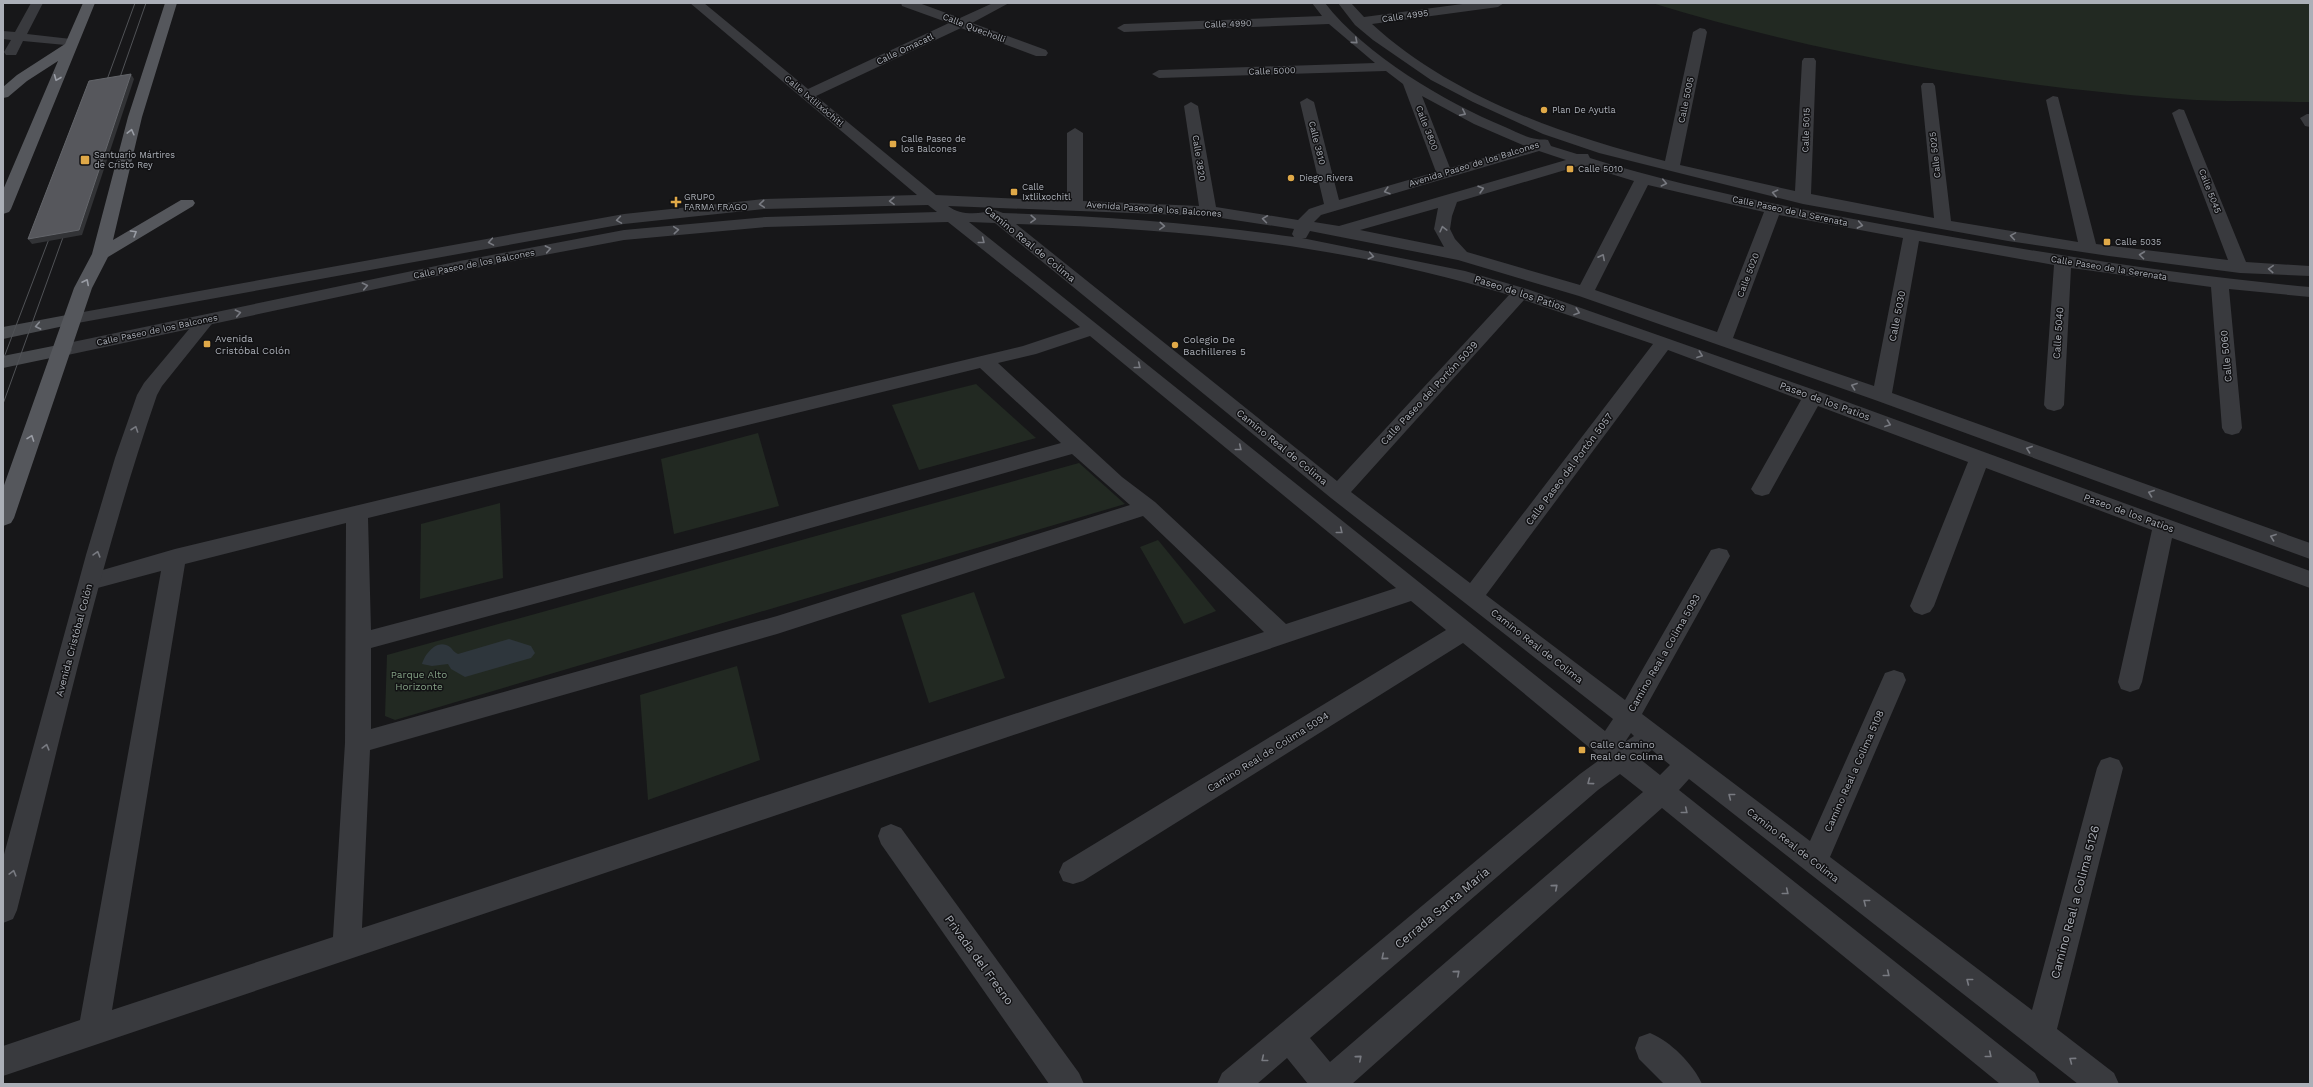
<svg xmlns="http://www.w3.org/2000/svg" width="2313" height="1087" font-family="'Work Sans',sans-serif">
<rect width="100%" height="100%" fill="#171719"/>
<g fill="#222922">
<path d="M1652 3H2310V102C2262 101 2213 102 2166 98 1992 84 1819 54 1652 3Z"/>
<polygon points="976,384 1036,438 919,470 892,405"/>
<polygon points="758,433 779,506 674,534 661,459"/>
<polygon points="1079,463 1125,504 395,720 385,716 387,655"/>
<polygon points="500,503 503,578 420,599 421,524"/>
<polygon points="1158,540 1216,611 1184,624 1140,547"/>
<polygon points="974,592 1005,678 929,703 901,615"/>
<polygon points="737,666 760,760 648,800 640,695"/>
</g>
<path fill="#2e363c" d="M509 639 531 646 535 653 531 658 465 677 451 669 448 664 432 666 422 664C425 653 438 638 450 647 453 650 454 652 458 654Z"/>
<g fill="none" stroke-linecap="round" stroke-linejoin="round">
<g fill="#393a3e" fill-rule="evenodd">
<polygon points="31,3 43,3 27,34 71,39 76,40 78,43 76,46 23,41 16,55 6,55 4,52 11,40 3,39 3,31 15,32"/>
<path d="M690 3H704L808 89 949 23 902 6 901 3H919L960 18 993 3H1009L972 23 1046 50 1048 53 1046 56H1036L961 28 816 96 936 195 1067 201V133L1075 128 1083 133V201L1199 206 1184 106 1191 102 1198 106 1216 207 1298 220 1309 209 1324 204 1300 102 1307 98 1314 102 1339 200 1436 172 1403 84 1386 71 1159 78 1152 74 1159 70 1375 63 1329 24 1124 32 1117 28 1124 24 1322 16 1312 3H1325C1365 55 1445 102 1505 127 1515 131 1526 138 1537 139 1540 140 1544 139 1548 140L1551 146 1577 154H1588L1590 158C1688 189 1790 207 1891 226 2030 251 2169 274 2310 287V297L2229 289 2242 428 2239 433 2232 435 2225 433 2222 428 2211 287 2071 268 2064 405 2061 409 2054 411 2047 409 2044 405 2054 265 1919 241 1892 393 2310 543V559L1875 400 1579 296 1458 260 1310 231 1306 238H1302L1465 271 1527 289 1820 392 2310 571V588L2172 538 2142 682 2139 689 2130 692 2121 689 2118 682 2152 530 1986 468 1934 606 1930 612 1922 615 1914 612 1910 606 1968 462 1818 406 1769 494 1762 496 1755 494 1751 489 1801 400 1668 350 1486 595 1625 700 1711 550 1719 548 1727 550 1730 556 1642 714 1810 841 1885 673 1894 670 1903 673 1906 680 1830 857 2032 1010 2097 768 2101 760 2110 757 2119 760 2123 768 2057 1029 2114 1073 2119 1084H2078L1689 779 1679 790 2035 1073 2040 1084H2000L1662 808 1352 1084H1308L1287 1058 1257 1084H1217L1222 1073 1580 774 1602 758 1463 643 1083 881 1073 884 1063 881 1059 872 1063 863 1446 630 1411 601 3 1076V1046L80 1020 161 571 90 590 82 588 79 582 82 576 175 549 1023 346 1080 327 948 222 766 227 624 240 460 271 63 356 56 354 54 350 56 346 63 344 460 261 624 230 766 217 937 212 928 205 764 209 624 224 72 324 66 323 63 319 66 315 72 314 624 214 764 199 917 195ZM1422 96 1474 124 1525 146 1450 168ZM1539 151 1566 160 1339 226 1314 222 1321 215ZM1582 165 1634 181 1580 285 1467 252 1455 239 1450 229 1452 216 1457 202ZM1648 185 1764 212 1717 332 1595 290ZM948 206 1208 216 1294 229 1292 234 1294 237C1197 223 1101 216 1003 213L995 210C980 214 961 216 948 206ZM1438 208 1434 229 1444 247 1360 230ZM1779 215 1903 238 1874 386 1733 338ZM969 222 995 223 1331 498 1613 719 1605 731ZM1016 224C1182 228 1350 246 1509 295L1337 481ZM1524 300 1653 344 1470 583 1351 492ZM1090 336 1396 588 1286 624 1155 502 1122 477 998 363 1036 354ZM980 368 1061 443 733 534 371 630 368 518ZM1072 454 1130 505 777 616 371 729V648L733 550ZM1143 516 1264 632 362 928 370 750 777 634ZM346 523 345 743 333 937 112 1010 185 564ZM1631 733 1634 736 1625 742ZM1652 750 1670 765 1660 775 1640 759ZM1620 774 1643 792 1330 1062 1310 1038 1598 790Z"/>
<path d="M1338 3H1351L1364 17 1470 3H1504L1498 7 1372 24C1450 96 1564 136 1665 161L1693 32 1700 28 1705 29 1707 32 1680 165 1795 191 1802 61 1804 58H1814L1816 61 1811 194 1934 218 1921 86 1923 83H1933L1935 86 1951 221 2078 242 2046 100 2053 96 2058 97 2096 244 2228 260 2172 113 2179 109 2184 110 2246 262 2310 266V276L2240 273 2109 256 2008 241 1803 204 1599 153 1543 134 1473 102 1431 80 1373 40 1355 25Z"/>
<polygon points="2307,114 2310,114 2310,127 2305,126 2300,118"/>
<polygon points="891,824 901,828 1079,1073 1084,1084 1049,1084 881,844 878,836 881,828"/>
<path d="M1650 1033C1670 1041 1693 1064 1702 1084H1664L1639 1059 1635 1048 1639 1037Z"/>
</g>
<path fill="#393a3e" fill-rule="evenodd" d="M206 315 212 316 215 320 162 386 157 395C99 563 61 738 17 910L13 919 3 923V858L86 555 115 458 137 395 144 383 200 316Z"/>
<g fill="#47494d" fill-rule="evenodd">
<polygon points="72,314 78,315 81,319 78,323 3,339 3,327"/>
<polygon points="63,344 70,346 72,350 70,354 3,368 3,356"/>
</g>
<g fill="#55575c" fill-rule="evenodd">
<polygon points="83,3 95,3 11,209 9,212 3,214 3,190 58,61 27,81 8,97 3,98 3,87 17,75 65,44"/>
<polygon points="165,3 177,3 142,117 113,240 181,200 193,200 195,203 193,206 108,257 92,288 14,518 11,523 3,526 3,488 74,288 92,254 128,117"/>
</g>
<g stroke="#505256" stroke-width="1">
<polyline points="117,86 146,3"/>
<polyline points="104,88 135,3"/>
<polyline points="3,360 52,231"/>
<polyline points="3,404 66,229"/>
</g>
</g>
<polygon fill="#323336" points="131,74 134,79 82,235 32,244 28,239"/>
<polygon fill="#56575c" stroke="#63656a" points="131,74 79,230 28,239 89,81"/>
<defs><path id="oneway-chevron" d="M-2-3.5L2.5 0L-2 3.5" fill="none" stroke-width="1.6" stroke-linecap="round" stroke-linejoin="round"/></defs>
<g stroke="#787a81">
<use href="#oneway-chevron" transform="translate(1355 41) rotate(41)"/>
<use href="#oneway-chevron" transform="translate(1463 113) rotate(26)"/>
<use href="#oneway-chevron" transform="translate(1664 183) rotate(13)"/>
<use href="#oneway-chevron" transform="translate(1481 189) rotate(-16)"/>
<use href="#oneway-chevron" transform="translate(1387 191) rotate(163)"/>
<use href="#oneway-chevron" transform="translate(1775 193) rotate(-167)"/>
<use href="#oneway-chevron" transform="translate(892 201) rotate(179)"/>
<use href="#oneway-chevron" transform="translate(762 204) rotate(175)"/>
<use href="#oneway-chevron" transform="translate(1033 219) rotate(2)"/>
<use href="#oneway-chevron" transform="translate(1265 219) rotate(-172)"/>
<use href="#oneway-chevron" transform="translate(619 220) rotate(171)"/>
<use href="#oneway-chevron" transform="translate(1860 225) rotate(11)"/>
<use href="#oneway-chevron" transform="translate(1162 226) rotate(4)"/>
<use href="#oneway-chevron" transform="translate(1443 229) rotate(-104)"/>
<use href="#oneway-chevron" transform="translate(676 230) rotate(-5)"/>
<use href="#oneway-chevron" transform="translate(2013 236) rotate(-171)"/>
<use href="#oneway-chevron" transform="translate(982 241) rotate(38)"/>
<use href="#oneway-chevron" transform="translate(491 242) rotate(170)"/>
<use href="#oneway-chevron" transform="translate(548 249) rotate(-11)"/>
<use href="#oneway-chevron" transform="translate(2142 255) rotate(-173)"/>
<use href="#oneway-chevron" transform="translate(1371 256) rotate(12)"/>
<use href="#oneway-chevron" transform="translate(1602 257) rotate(-63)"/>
<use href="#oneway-chevron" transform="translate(2271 269) rotate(-177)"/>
<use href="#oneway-chevron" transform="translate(365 286) rotate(-12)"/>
<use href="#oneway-chevron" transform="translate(1577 312) rotate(19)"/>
<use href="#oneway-chevron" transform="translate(238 313) rotate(-12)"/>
<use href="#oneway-chevron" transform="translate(1700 355) rotate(20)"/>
<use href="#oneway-chevron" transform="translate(1138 366) rotate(39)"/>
<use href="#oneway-chevron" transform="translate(1854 386) rotate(-160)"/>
<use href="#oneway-chevron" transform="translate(1888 424) rotate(20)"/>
<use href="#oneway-chevron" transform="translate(135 429) rotate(-71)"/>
<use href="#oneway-chevron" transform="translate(1239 448) rotate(39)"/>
<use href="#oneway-chevron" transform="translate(2029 449) rotate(-160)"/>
<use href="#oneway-chevron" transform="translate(2151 493) rotate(-160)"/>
<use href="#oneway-chevron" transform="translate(1340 531) rotate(39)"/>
<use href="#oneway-chevron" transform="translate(2273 537) rotate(-160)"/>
<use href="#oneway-chevron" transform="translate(97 554) rotate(-74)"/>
<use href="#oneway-chevron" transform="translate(46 747) rotate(-75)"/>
<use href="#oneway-chevron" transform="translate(1590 782) rotate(143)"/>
<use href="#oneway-chevron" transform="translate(1731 796) rotate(-142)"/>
<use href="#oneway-chevron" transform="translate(1685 811) rotate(39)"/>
<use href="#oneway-chevron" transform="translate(13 873) rotate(-75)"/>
<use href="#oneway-chevron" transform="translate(1555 887) rotate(-41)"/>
<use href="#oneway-chevron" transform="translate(1786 892) rotate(39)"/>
<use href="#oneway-chevron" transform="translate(1866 902) rotate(-142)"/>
<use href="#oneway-chevron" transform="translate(1384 957) rotate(140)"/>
<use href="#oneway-chevron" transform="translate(1457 973) rotate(-41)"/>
<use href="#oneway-chevron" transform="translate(1887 974) rotate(39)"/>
<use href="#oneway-chevron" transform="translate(1969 981) rotate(-142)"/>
<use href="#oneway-chevron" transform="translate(1989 1055) rotate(39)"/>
<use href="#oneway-chevron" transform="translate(1359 1058) rotate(-41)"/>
<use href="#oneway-chevron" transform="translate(1264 1059) rotate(141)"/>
<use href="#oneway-chevron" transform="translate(2072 1060) rotate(-143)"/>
</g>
<g stroke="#9a9da5">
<use href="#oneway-chevron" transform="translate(57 78) rotate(112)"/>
<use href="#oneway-chevron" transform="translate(131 132) rotate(-76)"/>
<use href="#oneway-chevron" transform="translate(134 233) rotate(-31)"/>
<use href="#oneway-chevron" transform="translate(86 282) rotate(-63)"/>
<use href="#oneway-chevron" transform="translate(31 438) rotate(-70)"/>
</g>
<use stroke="#888b92" href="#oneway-chevron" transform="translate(38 326) rotate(169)"/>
<g fill="#e0a948" stroke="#121214" stroke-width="1.5">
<circle cx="1544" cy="110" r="4"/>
<rect x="889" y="140" width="8" height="8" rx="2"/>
<rect x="80" y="155" width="10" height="10" rx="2"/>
<rect x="1566" y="165" width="8" height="8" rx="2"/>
<circle cx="1291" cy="178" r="4"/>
<rect x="1010" y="188" width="8" height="8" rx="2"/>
<path d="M674 196h4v4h4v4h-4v4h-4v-4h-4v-4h4z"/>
<rect x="2103" y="238" width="8" height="8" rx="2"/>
<rect x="203" y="340" width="8" height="8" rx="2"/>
<circle cx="1175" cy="345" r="4"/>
<rect x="1578" y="746" width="8" height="8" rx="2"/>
</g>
<g text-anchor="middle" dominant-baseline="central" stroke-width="3" stroke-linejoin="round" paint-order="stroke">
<g font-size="9" fill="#abafb7" stroke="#121214">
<text transform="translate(1405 16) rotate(-8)">Calle 4995</text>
<text transform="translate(1228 24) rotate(-2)">Calle 4990</text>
<text transform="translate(974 28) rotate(21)">Calle Quecholli</text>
<text transform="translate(905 49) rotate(-25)">Calle Omacatl</text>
<text transform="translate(1272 71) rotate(-2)">Calle 5000</text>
<text transform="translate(1686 100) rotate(-78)">Calle 5005</text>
<text transform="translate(814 101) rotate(40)">Calle Ixtlilxóchitl</text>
<text transform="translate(1427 128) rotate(69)">Calle 3800</text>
<text transform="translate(1806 130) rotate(-88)">Calle 5015</text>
<text transform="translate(1317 143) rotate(76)">Calle 3810</text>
<text transform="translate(1935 155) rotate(-96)">Calle 5025</text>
<text transform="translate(1199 158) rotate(81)">Calle 3820</text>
<text transform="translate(1474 164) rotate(-17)">Avenida Paseo de los Balcones</text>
<text transform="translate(2210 191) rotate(69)">Calle 5045</text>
<text transform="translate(1154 209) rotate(4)">Avenida Paseo de los Balcones</text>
<text transform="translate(1790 211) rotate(12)">Calle Paseo de la Serenata</text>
<text transform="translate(474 264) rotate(-11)">Calle Paseo de los Balcones</text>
<text transform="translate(2109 268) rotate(9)">Calle Paseo de la Serenata</text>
<text transform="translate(1748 275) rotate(-69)">Calle 5020</text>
<text transform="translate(157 330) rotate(-12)">Calle Paseo de los Balcones</text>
</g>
<g font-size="9" fill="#abafb7" stroke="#121214" text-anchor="start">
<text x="1552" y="110">Plan De Ayutla</text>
<text x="901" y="139">Calle Paseo de<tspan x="901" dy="10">los Balcones</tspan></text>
<text x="94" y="155">Santuario Mártires<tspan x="94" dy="10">de Cristo Rey</tspan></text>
<text x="1578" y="169">Calle 5010</text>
<text x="1299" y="178">Diego Rivera</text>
<text x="1022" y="187">Calle<tspan x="1022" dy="10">Ixtlilxochitl</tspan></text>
<text x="684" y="197">GRUPO<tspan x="684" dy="10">FARMA FRAGO</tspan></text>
<text x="2115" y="242">Calle 5035</text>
</g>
<g font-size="10" fill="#abafb7" stroke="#121214">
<text transform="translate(1030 244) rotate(39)">Camino Real de Colima</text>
<text transform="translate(1520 293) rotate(18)">Paseo de los Patios</text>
<text transform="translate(1897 316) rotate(-79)">Calle 5030</text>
<text transform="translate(2058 333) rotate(-86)">Calle 5040</text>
<text transform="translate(2226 356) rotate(-95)">Calle 5060</text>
<text transform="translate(1429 393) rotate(-47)">Calle Paseo del Portón 5039</text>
<text transform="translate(1825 401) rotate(20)">Paseo de los Patios</text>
<text transform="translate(1282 447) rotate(39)">Camino Real de Colima</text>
<text transform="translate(1569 469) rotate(-53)">Calle Paseo del Portón 5057</text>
<text transform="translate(2129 513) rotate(20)">Paseo de los Patios</text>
<text transform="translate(74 640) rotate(-75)">Avenida Cristóbal Colón</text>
<text transform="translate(1537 646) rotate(38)">Camino Real de Colima</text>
<text transform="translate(1664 653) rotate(-60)">Camino Real a Colima 5093</text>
<text transform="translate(1268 752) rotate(-32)">Camino Real de Colima 5094</text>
<text transform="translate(1854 771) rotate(-66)">Camino Real a Colima 5108</text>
<text transform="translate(1793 845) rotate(38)">Camino Real de Colima</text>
</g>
<g font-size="10" fill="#abafb7" stroke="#121214" text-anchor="start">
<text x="215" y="338">Avenida<tspan x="215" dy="12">Cristóbal Colón</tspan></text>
<text x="1183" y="339">Colegio De<tspan x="1183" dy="12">Bachilleres 5</tspan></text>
<text x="1590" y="744">Calle Camino<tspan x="1590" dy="12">Real de Colima</tspan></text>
</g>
<g font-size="10" fill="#84a185" stroke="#121214">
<text x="419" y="674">Parque Alto<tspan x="419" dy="12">Horizonte</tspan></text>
</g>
<g font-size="12" fill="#abafb7" stroke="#121214">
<text transform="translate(2075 902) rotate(-75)">Camino Real a Colima 5126</text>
<text transform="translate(1442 908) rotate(-40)">Cerrada Santa María</text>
<text transform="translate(979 960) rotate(54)">Privada del Fresno</text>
</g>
</g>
<rect width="2313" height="1087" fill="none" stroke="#abafb7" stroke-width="8"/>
</svg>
